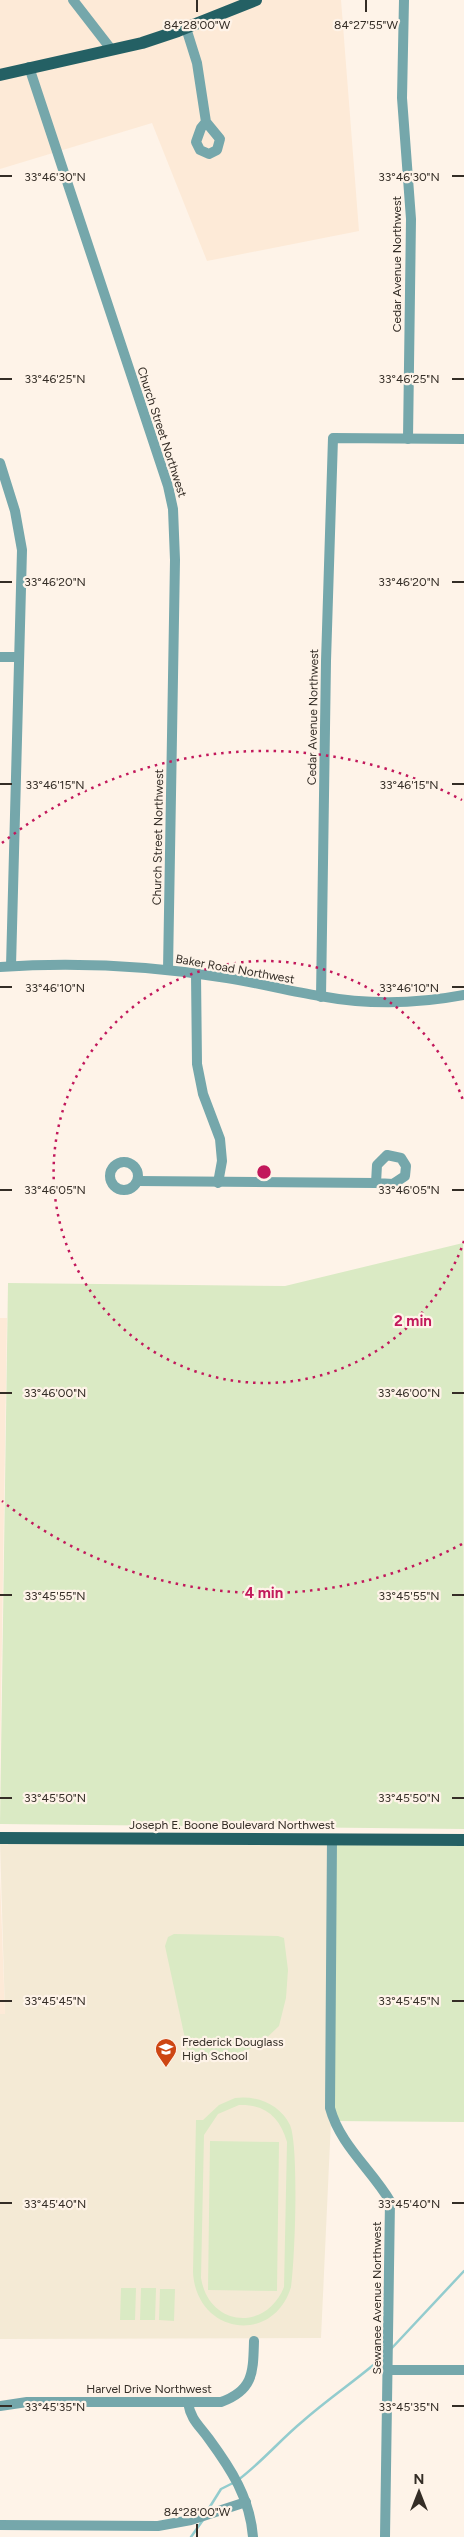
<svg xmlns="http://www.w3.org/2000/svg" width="464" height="2537" font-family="Figtree,sans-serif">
<rect width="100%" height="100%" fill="#fef3e8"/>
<g fill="#fdead7">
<polygon points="0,0 341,0 359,231 207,261 152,123 0,169"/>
<polygon points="0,1318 7,1318 0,1762"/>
<polygon points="0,1878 5,2014 0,2014"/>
</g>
<polygon fill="#f4ead5" points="0,1841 334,1845 331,2121 321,2338 0,2339 0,2014 5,2014"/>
<g fill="#daeac4" fill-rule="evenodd">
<polygon points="463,1243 464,1829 0,1824 8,1283 285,1286"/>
<polygon points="334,1845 464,1846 464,2122 331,2121"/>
<polygon points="174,1934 278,1936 284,1938 288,1970 286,1998 279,2026 258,2046 220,2059 189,2057 165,1946 168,1937"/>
<path d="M235 2098C256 2095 280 2104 290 2125 299 2146 295 2260 291 2287 273 2346 196 2334 193 2272L196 2120H203L219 2105ZM239 2105C265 2104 280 2117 287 2142L284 2287C266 2332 209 2327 201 2278L204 2135 218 2114Z"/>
<polygon points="210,2141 279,2142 277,2291 208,2290"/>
<polygon points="121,2288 136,2288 135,2320 120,2320"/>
<polygon points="141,2288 156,2288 155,2320 140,2320"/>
<polygon points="160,2289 175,2289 174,2321 159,2320"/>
</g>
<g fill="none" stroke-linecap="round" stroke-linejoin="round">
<g stroke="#93ccce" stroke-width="2.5">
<polyline points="391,2349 464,2271"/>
<path d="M238 2480C262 2462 280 2440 303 2421 329 2398 358 2379 384 2356"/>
<polyline points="206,2513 221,2489 233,2483"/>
<polyline points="191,2537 203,2520"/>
</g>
<g stroke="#75a7ab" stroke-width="10">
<polyline points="73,0 111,49"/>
<polyline points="404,0 402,98 411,219 408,439"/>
<polyline points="186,28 197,63 206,122 220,139 217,150 209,154 200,150 196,142 201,128 206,122"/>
<polyline points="29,67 168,486 173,509 175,560 168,970"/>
<polyline points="0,463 15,511 22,550 11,966"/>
<polyline points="0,657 19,657"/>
<path d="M0 967C75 962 153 966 227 978 259 983 289 991 320 996 368 1005 417 1004 464 995"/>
<polyline points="196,974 197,1064 203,1094 220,1139 222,1161 218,1183"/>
<polyline points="321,997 326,661 333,438 464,439"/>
<polygon points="387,1155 401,1158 406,1166 405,1176 393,1184 376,1183 377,1165"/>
<circle cx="124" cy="1176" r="14"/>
<polyline points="138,1181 376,1183"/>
<path d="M332 1839 330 2108C340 2145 371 2169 390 2201L385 2537"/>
<polyline points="389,2370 464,2370"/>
<path d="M188 2403C191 2420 199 2425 209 2439 231 2469 250 2498 253 2537"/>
<path d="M0 2406 27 2402H221C254 2390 253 2372 254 2341"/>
<polyline points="0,2525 158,2526 191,2520 246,2502"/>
</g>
<g stroke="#246064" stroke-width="12">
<polyline points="0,75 142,43 178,31 256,0"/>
<polyline points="0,1838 464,1840"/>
</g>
</g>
<path fill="none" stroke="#342d26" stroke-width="2" d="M197 0V12M366 0V12M0 176H12M452 176H464M0 379H12M452 379H464M0 582H12M452 582H464M0 784H12M452 784H464M0 987H12M452 987H464M0 1190H12M452 1190H464M0 1393H12M452 1393H464M0 1595H12M452 1595H464M0 1798H12M452 1798H464M0 2001H12M452 2001H464M0 2203H12M452 2203H464M0 2406H12M452 2406H464M197 2524V2537"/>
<g fill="none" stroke="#c2185b" stroke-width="2.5" stroke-dasharray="2.5 5">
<path d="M464 1241A211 211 0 1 1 464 1103"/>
<path d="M462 1544A421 421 0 0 1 2 1501M2 843A421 421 0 0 1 462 800"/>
</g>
<defs>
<g id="school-pin" transform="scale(1.125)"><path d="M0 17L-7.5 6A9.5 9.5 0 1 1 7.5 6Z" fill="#cd4613" stroke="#fef3e8"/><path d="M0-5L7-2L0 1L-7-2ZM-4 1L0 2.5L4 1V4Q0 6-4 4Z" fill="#fff"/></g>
</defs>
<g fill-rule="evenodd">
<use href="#school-pin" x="166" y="2049"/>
</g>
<g text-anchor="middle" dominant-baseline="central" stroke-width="4.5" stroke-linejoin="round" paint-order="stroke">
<g font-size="12" fill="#342d26" stroke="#fef3e8">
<text transform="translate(397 264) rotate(-90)">Cedar Avenue Northwest</text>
<text transform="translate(162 432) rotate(72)">Church Street Northwest</text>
<text transform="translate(313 717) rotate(-89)">Cedar Avenue Northwest</text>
<text transform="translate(158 837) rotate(-89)">Church Street Northwest</text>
<text transform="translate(235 969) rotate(10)">Baker Road Northwest</text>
<text x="232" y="1825">Joseph E. Boone Boulevard Northwest</text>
<text transform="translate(377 2298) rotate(-90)">Sewanee Avenue Northwest</text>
<text x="149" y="2389">Harvel Drive Northwest</text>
</g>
<g font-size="12" fill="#342d26" stroke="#fef3e8" text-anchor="start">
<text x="182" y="2042">Frederick Douglass<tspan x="182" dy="14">High School</tspan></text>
</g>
</g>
<g font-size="12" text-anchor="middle" fill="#342d26" stroke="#fef3e8" stroke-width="4.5" stroke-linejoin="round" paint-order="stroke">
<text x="197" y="29">84°28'00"W</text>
<text x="366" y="29">84°27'55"W</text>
<text x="55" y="181">33°46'30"N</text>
<text x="409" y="181">33°46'30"N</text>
<text x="55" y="383">33°46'25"N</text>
<text x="409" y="383">33°46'25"N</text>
<text x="55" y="586">33°46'20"N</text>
<text x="409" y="586">33°46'20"N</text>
<text x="55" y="789">33°46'15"N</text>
<text x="409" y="789">33°46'15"N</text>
<text x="55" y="992">33°46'10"N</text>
<text x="409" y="992">33°46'10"N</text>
<text x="55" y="1194">33°46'05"N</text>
<text x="409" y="1194">33°46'05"N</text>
<text x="55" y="1397">33°46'00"N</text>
<text x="409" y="1397">33°46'00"N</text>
<text x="55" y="1600">33°45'55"N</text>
<text x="409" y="1600">33°45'55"N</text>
<text x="55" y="1802">33°45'50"N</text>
<text x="409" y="1802">33°45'50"N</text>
<text x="55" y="2005">33°45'45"N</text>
<text x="409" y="2005">33°45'45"N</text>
<text x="55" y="2208">33°45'40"N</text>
<text x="409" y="2208">33°45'40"N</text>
<text x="55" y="2411">33°45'35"N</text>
<text x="409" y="2411">33°45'35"N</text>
<text x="197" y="2516">84°28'00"W</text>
</g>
<circle cx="264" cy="1172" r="8" fill="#c2185b" stroke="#fef3e8" stroke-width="2.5"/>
<g font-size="15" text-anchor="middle" font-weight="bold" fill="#c2185b" stroke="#fef3e8" stroke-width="4.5" stroke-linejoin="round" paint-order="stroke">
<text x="413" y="1326">2 min</text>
<text x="264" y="1598">4 min</text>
</g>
<g transform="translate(419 2492)" stroke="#fef3e8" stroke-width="4" paint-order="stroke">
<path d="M0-4L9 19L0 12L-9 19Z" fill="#342d26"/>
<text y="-8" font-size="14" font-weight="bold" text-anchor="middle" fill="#342d26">N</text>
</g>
</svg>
